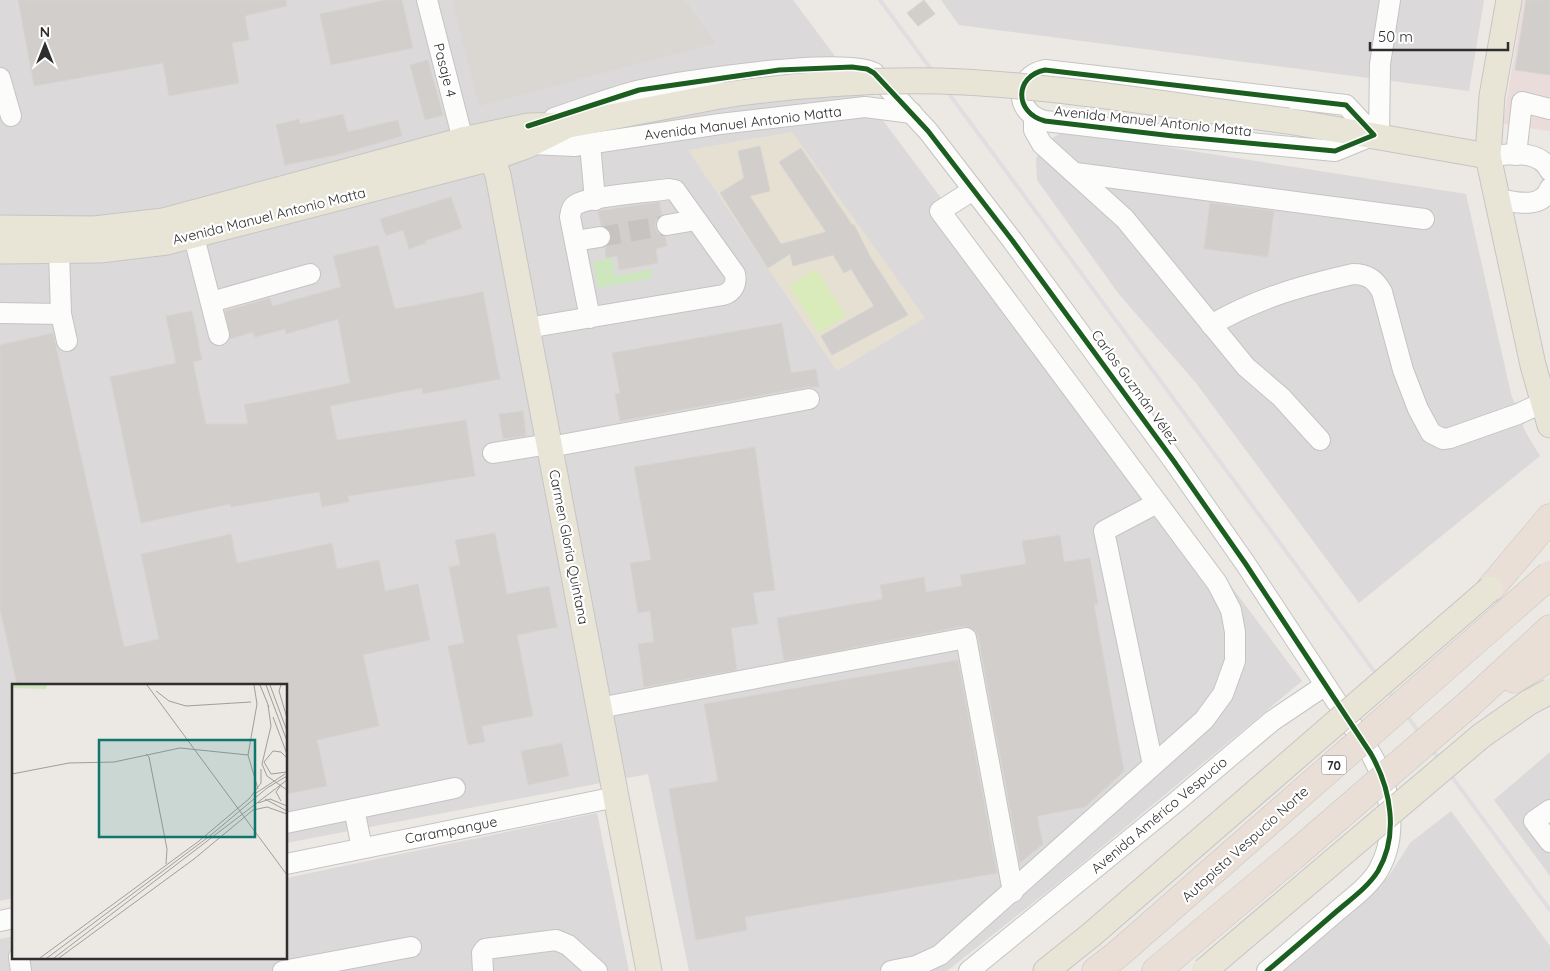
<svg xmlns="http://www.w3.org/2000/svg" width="1550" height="971" font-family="Quicksand,sans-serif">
<rect width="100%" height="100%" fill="#ece8e4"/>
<g fill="#dcd9db">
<polygon points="0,0 793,0 1302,681 1062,880 947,971 689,971 648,774 286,843 286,685 14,685 14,898 0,901"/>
<polygon points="941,0 1484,0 1469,91 959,25"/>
<polygon points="1064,131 1466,194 1511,394 1525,431 1540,456 1359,603 1196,383 1118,293 1037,180 1036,158 1054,137"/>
<polygon points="1550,752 1550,876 1494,800"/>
<polygon points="1451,811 1550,946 1550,971 1275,971 1389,876 1410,843"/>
<polygon points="597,813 629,971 0,971 0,939 14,936 14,957 286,957 286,878"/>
</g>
<polygon fill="#e6e0d3" points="792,132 925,318 837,371 688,150"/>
<polygon fill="#e9dcdb" points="1523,0 1550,0 1550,131 1503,124"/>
<polygon fill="#cee6be" points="612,258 615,276 651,269 653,278 598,288 593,262"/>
<polygon fill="#d9eabb" points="816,269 846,316 819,333 789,286"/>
<polygon fill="#dad6d2" points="452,0 685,0 715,43 479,106"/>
<g fill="#d1cecb" stroke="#d7d4d0">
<polygon points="18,0 286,0 287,6 245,16 249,40 232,43 239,83 169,96 163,63 34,86"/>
<polygon points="385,0 402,0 413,48 331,65 320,14"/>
<polygon points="924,0 935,14 918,26 907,13"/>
<polygon points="1526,0 1550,0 1550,75 1515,70"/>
<polygon points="428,60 443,115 425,120 410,65"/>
<polygon points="343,114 348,132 398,120 402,136 336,155 285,165 276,125 299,119 300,124"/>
<polygon points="760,146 770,191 750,196 781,244 826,232 779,162 801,148 852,225 854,225 871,258 908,315 832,355 821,336 874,306 851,269 844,273 833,255 793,266 790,254 768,268 720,193 744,178 738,151"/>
<polygon points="451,197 462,228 425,241 426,243 409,249 403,230 386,236 380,219"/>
<polygon points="659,202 662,215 656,220 655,227 658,233 665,236 667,246 656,249 658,263 619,270 617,256 606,258 605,248 611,242 612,235 609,229 601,225 598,211"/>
<polygon points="1210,203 1274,211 1268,257 1204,249"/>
<polygon points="378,245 395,309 483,292 500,379 423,394 422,388 330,406 337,440 466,420 475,476 348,496 349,502 322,507 319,492 231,507 230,504 141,523 110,377 176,363 166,316 192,311 202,360 193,362 206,424 248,424 244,405 350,383 338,319 286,334 285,329 255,337 253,332 230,339 225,311 270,298 272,306 341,287 333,256"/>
<polygon points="782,323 791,373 816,369 819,387 807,387 620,421 615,394 620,393 612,353"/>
<polygon points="53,333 124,647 159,639 141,554 231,534 237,563 332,543 337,569 379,560 385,591 418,584 430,640 363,655 379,726 317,740 327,786 286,794 286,685 17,685 0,609 0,345"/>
<polygon points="523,411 526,436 503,439 499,414"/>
<polygon points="755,447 775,590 753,593 758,624 731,628 737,670 644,687 638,644 654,642 650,611 638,613 630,563 651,560 634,467"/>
<polygon points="495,533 507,594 549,586 557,627 517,635 533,716 482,726 485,742 468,745 448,646 464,643 449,567 460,565 455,540"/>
<polygon points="1060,535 1064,562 1090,558 1098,604 1094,604 1124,771 1085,807 1037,816 1043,844 1020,863 978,636 975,630 964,626 784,661 777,618 883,599 880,585 924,577 926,592 962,586 960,575 1026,564 1022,541"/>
<polygon points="958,660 997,873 745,917 747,930 696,940 669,789 718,781 704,704"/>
<polygon points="562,743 569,776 528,785 521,751"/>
</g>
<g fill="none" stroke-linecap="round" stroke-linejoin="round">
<polyline stroke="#c6c3c0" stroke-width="20" stroke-dasharray="20 10" stroke-linecap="butt" points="600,237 667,225"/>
<g stroke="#c5c4c5" stroke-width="22">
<g id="minor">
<polyline points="427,0 463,140"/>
<path d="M1045 70 1346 105 1374 135 1335 151 1173 136 1045 121C1014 113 1014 76 1045 70Z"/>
<polyline points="0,78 11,116"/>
<path d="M554 118C582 109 609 98 637 91 676 81 845 56 874 73L928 131 1012 240 1173 460 1245 563 1371 754C1391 789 1399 835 1378 871 1368 887 1351 899 1337 911 1314 931 1291 951 1267 971"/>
<polyline points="1034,118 1034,130 1042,144 1125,219 1246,367 1281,397 1320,440"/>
<polyline points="1379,136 1380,64 1390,0"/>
<polyline points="532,144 574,146 720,124 865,107 912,113"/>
<polyline points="590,144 595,200"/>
<polyline points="1516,155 1522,102 1550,109"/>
<path d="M1488 156C1509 155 1539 148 1550 171"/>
<polyline points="1076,173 1424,219"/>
<path d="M1497 199C1515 202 1542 210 1550 188"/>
<polyline points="667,225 696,220"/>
<polyline points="194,237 219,335"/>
<polyline points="575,241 600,237"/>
<polyline points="59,252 61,314 67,341"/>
<polyline points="211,302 310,274"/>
<polyline points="0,313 61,314"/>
<path d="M1211 325C1258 298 1301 286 1353 274 1367 274 1375 279 1382 292L1403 370 1418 409 1431 433 1443 439 1450 438 1518 414 1542 403"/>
<path d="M527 328 723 295C733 292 737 284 735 274L675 190 669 189C650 192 591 196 577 204 571 207 571 211 570 217L590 318"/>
<polyline points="550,447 809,399"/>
<polyline points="493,453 549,444"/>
<polyline points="599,708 966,638 1013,892"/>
<polyline points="1153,765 1104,531 1157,503"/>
<polyline points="354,809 362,848"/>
<polyline points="1550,810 1534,821 1550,842"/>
<polyline points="286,823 455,788"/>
<polyline points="286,864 616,797"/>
<polyline points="0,921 14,918"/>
<polyline points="19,957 21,971"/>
<polyline points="283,971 411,947"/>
<polyline points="483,971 482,953 485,949 556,940 568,945 597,971"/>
<polyline points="891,971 916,966 940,955 1204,720 1223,694 1235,661 1235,632 1231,610 1217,583 940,211 973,190"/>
<polyline points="969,971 1176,802 1272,721 1324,686"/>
</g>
</g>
<g stroke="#c6c5c4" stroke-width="27">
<g id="major">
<polyline points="1509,0 1492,96 1488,156 1533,365 1550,425"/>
<polyline points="1288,121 1488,156"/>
<polyline points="463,140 492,158 498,175 649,971"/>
<polyline points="0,228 94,229 163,221 463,140 528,126 569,125 725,95"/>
<polyline points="0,251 100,250 167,242 492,158 526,146 562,128"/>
<polyline points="1046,971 1091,935"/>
</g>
</g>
<g stroke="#c6c5c4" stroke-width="29">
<g id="highway">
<polyline points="1490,589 1550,518"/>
<polyline points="1514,679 1550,657"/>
<polyline points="1469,704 1550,629"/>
<polyline points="1096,971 1118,954"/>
<polyline points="1156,971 1293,856"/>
</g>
</g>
<use href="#minor" stroke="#fcfcfb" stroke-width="20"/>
<use href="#major" stroke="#e8e4d6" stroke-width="25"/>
<use href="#highway" stroke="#eadfd6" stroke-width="28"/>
<polyline stroke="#dfdfe1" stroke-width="4" points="880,0 1550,910"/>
<g stroke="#c6c5c4" stroke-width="27" stroke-linecap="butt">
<g id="major-bridge">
<path d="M725 95C804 84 884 78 964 82 1072 88 1180 107 1288 121"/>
<polyline points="1091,935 1490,589"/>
<polyline points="1204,971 1481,736 1528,703 1550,691"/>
</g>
</g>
<g stroke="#c6c5c4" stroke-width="29" stroke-linecap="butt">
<g id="highway-bridge">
<polyline points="1293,856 1469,704"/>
<polyline points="1118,954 1550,575"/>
</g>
</g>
<use href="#major-bridge" stroke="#e8e4d6" stroke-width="25"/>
<use href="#highway-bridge" stroke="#eadfd6" stroke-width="28"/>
<g stroke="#fff" stroke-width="8">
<g id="cycleway">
<path d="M1045 70 1346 105 1374 135 1335 151 1173 136 1045 121C1014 113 1014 76 1045 70Z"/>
<path d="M528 126 639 90 779 70 852 67 867 69 874 73 928 131 1012 240 1173 460 1245 563 1371 754C1391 789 1399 835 1378 871 1368 887 1351 899 1337 911 1314 931 1291 951 1267 971"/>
</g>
</g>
<use href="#cycleway" stroke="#1b5e20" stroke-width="5"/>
</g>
<g text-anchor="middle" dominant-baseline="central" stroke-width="4.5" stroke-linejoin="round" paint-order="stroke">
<rect fill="#fff" stroke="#6d6d6d" stroke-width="1" x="1321.5" y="755.5" width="25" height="19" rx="4"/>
<g font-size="12" font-weight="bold" fill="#2e2e2e">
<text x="1334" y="765">70</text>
</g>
<g font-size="14" fill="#2e2e2e" stroke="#fff">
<text transform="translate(445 70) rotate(76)">Pasaje 4</text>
<text transform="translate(1153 121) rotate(6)">Avenida Manuel Antonio Matta</text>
<text transform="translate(743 123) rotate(-7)">Avenida Manuel Antonio Matta</text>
<text transform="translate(269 216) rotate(-14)">Avenida Manuel Antonio Matta</text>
<text transform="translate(1135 387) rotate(54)">Carlos Guzmán Vélez</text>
<text transform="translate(569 547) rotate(79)">Carmen Gloria Quintana</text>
<text transform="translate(1159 815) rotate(-40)">Avenida Américo Vespucio</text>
<text transform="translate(451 830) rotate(-11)">Carampangue</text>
<text transform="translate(1245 844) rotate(-42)">Autopista Vespucio Norte</text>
</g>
</g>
<g transform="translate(12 684)">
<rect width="275" height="275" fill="#ece8e4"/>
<path d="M0 1H35L34 5 0 4Z" fill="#cee6be"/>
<path fill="none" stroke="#a09e9b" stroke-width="1" d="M135 1 275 191M242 1 245 20 236 71 246 105M248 1 257 23M254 1 275 57M258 1 275 47M269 1 267 7 275 34M144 7 157 17 174 22 239 18M256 21 259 42 250 80 255 92 275 106M261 33 275 70M134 70 137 73 155 165 154 180M275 74 269 68 261 67 252 78 259 90 275 88M0 90 57 79 102 78 168 64 236 71M269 101 264 108 269 117M244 109 273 90M237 115 249 99V85M253 115 275 127M246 119 258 115 275 122M28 274 187 157 238 114M35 274 199 151 255 104 275 92M42 274 275 96M47 274 182 175 241 126 255 123 275 130"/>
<path fill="#0f766e" fill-opacity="0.15" stroke="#0f766e" stroke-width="2.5" d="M87 56H243V153H87Z"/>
<rect width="275" height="275" fill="none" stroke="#2e2e2e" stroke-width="2.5"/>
</g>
<g transform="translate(45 45)" stroke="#ffffff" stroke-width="4" paint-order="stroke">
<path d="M0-4L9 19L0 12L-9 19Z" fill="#2e2e2e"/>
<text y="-8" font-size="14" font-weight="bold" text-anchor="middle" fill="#2e2e2e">N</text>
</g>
<path d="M1370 42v8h138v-8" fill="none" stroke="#2e2e2e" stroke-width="2.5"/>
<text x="1378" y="42" font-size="15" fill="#2e2e2e" stroke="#ffffff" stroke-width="4" paint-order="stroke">50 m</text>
</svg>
